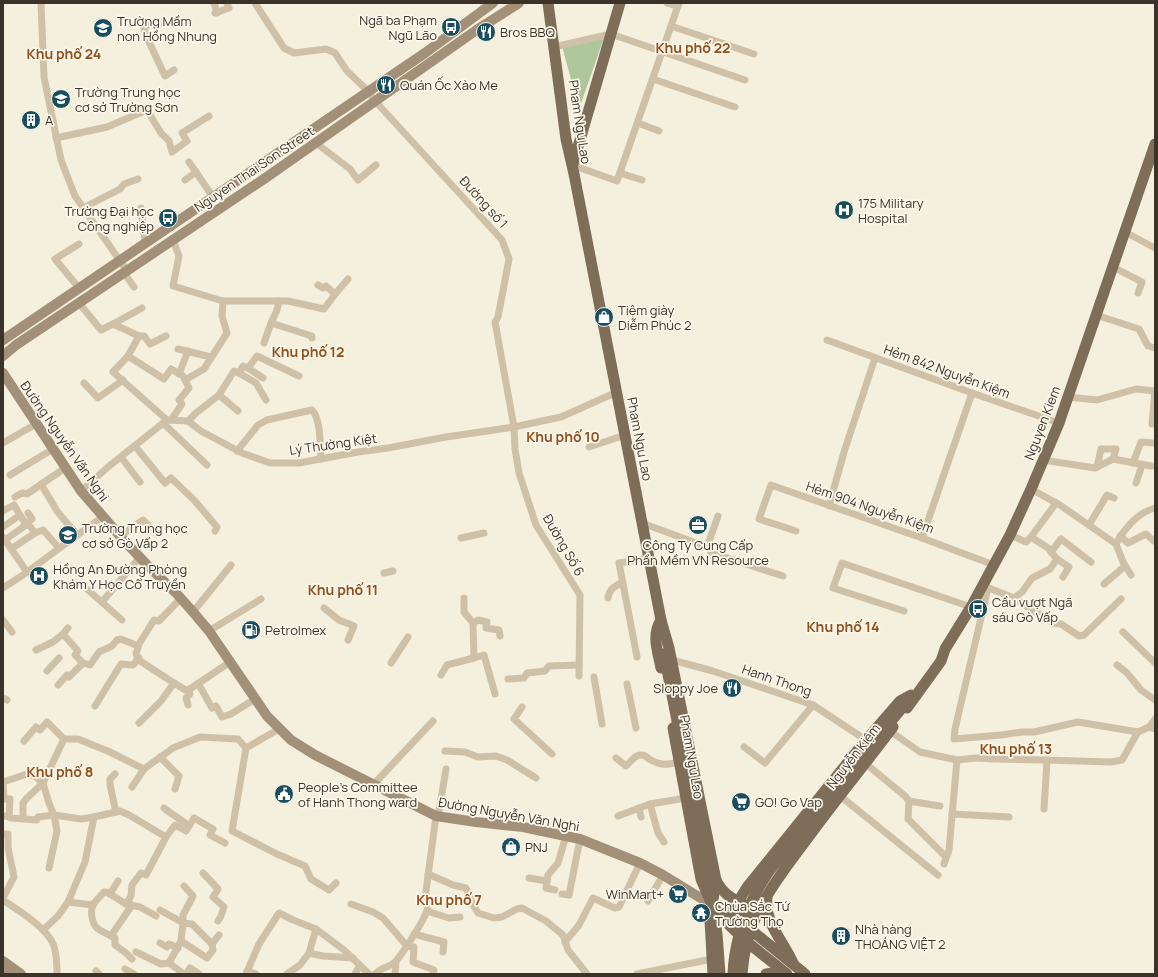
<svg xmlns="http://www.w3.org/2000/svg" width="1158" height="977" font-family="Manrope,sans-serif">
<rect width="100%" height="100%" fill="#f5efdd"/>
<polygon fill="#afc69b" points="604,38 579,109 562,46"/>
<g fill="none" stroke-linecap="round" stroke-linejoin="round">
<g stroke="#cfc1a7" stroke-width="7">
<polyline points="41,3 44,77 61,160 75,196 127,271"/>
<polyline points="214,3 217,13"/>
<polyline points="255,3 284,48 294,53 326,49 335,53 347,71 368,91 376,102 502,240 509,259 498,317 495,322 514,427 515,449 519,473 536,525 580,595 579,676"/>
<polyline points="667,3 678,6"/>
<polyline points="215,13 229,8 227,3"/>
<polyline points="159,23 144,26 144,29 150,44 165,76 174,70"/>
<polyline points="671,26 754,54"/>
<polyline points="554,47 611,34 745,80"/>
<polyline points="653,79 735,107"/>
<polyline points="638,123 659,131"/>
<polyline points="56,138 107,127 147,110 161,133 169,141 172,152 187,141 182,133 209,116"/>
<polyline points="316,143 350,169 358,180 376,165"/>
<polyline points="189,162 213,197"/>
<polyline points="572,165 617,181 679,3"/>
<polyline points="620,173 642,180"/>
<polyline points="185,180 196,172"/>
<polyline points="83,208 120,189 124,184 138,179"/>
<polyline points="141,208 145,243"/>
<polyline points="1125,232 1155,248"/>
<polyline points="173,240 179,256 173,286 223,301 288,301 324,309 336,293 348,279"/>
<polyline points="79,244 55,259 79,288"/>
<polyline points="1113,267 1142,282 1138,293"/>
<polyline points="124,273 134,287"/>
<polyline points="318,285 323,288 326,286 335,294"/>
<polyline points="79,303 101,330 113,324 139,336 128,356 113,372 167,420"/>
<polyline points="1096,315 1139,329 1148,346 1155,348"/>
<polyline points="271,323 312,336 312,338"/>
<polyline points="113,324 142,308"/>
<polyline points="139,336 144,336 150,344 166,336"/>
<polyline points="827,340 972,393 1059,423"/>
<polyline points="264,343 271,323 277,310 279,301"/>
<polyline points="178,349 211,357"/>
<polyline points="128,356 164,379 171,369 183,376 185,380"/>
<polyline points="248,368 263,378"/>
<polyline points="239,373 256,383 266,400"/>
<polyline points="179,374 188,351"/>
<polyline points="84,383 98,398 123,380"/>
<polyline points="219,395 238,411"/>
<polyline points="1068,397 1097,400 1136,389 1155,391"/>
<polyline points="171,420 182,404 179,400 189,388 185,380 204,369 227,333 222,316 223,301"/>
<polyline points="188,421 196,413 219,395 234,371 239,373 243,366 248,368 257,356 299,376"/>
<polyline points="163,423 207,465"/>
<polyline points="1152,424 1155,391"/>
<polyline points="3,443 36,424"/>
<polyline points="135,446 165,483 171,478 194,500 217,527 215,531"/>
<polyline points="589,447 625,435"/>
<path d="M237 451 258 425 267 420 312 410C321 419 320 446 321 459"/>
<polyline points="121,457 140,482"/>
<polyline points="1043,460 1095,468 1113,459 1151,466"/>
<polyline points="1133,463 1141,442 1155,443"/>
<polyline points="1097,467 1101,449 1116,449 1113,459"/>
<polyline points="10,475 53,449"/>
<polyline points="1136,483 1142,465"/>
<polyline points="41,484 57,511 77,535"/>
<polyline points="1031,489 1060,505 1116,544 1123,562 1131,575"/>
<polyline points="81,491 108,467 167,420 188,421 201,431 242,453 270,463 299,463 358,452 388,448 446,437 514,427 561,417 617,392"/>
<polyline points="15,497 22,493 27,494 65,468"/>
<polyline points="829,506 844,452 875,358"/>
<polyline points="3,511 14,505 26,525 29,525 35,533 43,530 59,548"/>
<polyline points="642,523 707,547 712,553 783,576"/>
<polyline points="25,524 32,519 28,513"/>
<polyline points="1089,525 1107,495 1114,498"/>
<polyline points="3,527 20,515"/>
<polyline points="796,531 759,519 771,485 922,538 994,565"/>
<polyline points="1010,535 1026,542 1031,537 1048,548 1057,559 1069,567 1063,577"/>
<polyline points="120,536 143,520 157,534"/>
<polyline points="1120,536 1128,543 1146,534 1155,542"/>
<polyline points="3,537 27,572"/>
<polyline points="1031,537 1056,503"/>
<polyline points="461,538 484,533"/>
<polyline points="922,538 972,393"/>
<polyline points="5,540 26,525"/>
<path d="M1116 544C1125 528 1137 513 1155 508"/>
<polyline points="707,547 718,516"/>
<polyline points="11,549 35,533"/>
<polyline points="1051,552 1061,539 1091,562"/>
<polyline points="384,573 393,571"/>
<polyline points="1104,584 1125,566"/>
<polyline points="984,586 1014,598 1053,623 1061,624 1079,636 1084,635 1121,599"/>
<polyline points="3,588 23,575 102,517"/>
<polyline points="988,588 955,729 954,739 1001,735 1022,732 1034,732 1078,722 1138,732"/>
<polyline points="88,590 122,620"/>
<path d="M608 598C609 589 615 586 623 582"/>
<polyline points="1014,598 1022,592 1032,578 1050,569 1057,559"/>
<polyline points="102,602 140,557"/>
<polyline points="324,608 339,620 354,626 348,640"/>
<polyline points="904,611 833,588 842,563 971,607"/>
<polyline points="193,612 231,565"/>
<polyline points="3,620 12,632"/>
<polyline points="473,623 478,620 487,622 486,628 499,630 500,636"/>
<polyline points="68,628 63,634 78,651 75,655 83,663"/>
<polyline points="209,631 261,599"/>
<polyline points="1123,632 1155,663"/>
<polyline points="36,650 53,642 63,634"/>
<polyline points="637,657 619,563 649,558"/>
<polyline points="474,658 484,655 495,694"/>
<polyline points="137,659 174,683"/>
<polyline points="672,660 713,671 813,705 866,740"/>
<polyline points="391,663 408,637"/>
<polyline points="1117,665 1127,673 1141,690 1155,700"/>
<polyline points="47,671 59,658"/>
<polyline points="441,675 447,665 474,658 473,623 464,612 464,598"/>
<polyline points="594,677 602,724"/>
<polyline points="508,679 524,678 527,673 545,671 549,666 579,665"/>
<polyline points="198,683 212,708 216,706 222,717 231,714 255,699"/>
<polyline points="627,684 636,728"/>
<polyline points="58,685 67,675 69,677 83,663 90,665 99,652 112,646 117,640 121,639 138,646"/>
<polyline points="3,698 7,700"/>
<polyline points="188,705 186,698 190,694 189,689"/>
<polyline points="95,706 121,664 133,665 139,658 136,654 139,644 154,620 159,621 181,598"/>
<polyline points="522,707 514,719 552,754"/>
<polyline points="139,723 161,701 174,683 187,691 230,662"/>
<polyline points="1149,727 1155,719"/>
<polyline points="279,729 246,748 232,831 277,854 305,866 311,879 329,890 336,883"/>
<polyline points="890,731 920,752 957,760 976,758 994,759 1045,760 1111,762 1122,760 1138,732 1149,727 1155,729"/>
<polyline points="64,739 78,739 110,752 144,769 173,748 200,737 238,739 246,748"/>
<polyline points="744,747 765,763 813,705"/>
<polyline points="445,751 465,752 478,757 496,756 507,760 536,778"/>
<polyline points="160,757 179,776 175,789"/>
<path d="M616 758 626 766C630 763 635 754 641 755 643 755 647 757 649 759 661 766 666 765 679 762"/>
<polyline points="865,763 905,796 909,801 908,819 946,857"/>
<polyline points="115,774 110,779 110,785 116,812"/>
<polyline points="3,782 27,774 35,776 43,783 49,803 54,815 57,831 49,868"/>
<polyline points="3,782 4,799 10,799 9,817"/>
<polyline points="373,785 433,721"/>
<polyline points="132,787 144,769"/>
<polyline points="839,795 938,875"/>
<polyline points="909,801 940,806"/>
<polyline points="650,804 658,833 664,842"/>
<path d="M164 808C172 815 181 819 189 826"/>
<polyline points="639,808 641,817"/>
<polyline points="1044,809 1047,760"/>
<polyline points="952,814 1009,817"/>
<polyline points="3,816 8,816 11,818 37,820 38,817 54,815 81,819 94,817 120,811 129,815 166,837 175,825 186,831 194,818 213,829 210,835 225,843"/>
<polyline points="618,816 650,804 686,798"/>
<polyline points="438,817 446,769"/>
<polyline points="23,819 23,803 27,798 43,783 64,739 47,722 40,730 36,727 24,741"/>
<polyline points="3,834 8,834 8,848 14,877 3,898"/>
<polyline points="944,864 949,850 957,760"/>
<polyline points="203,873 218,889 213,897 224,907 221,916 218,921"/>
<polyline points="428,874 453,885 466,888 473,905 478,913 494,918 502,917 517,909 522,908 546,921 563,935 568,950 587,974"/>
<polyline points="529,878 547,881 548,875 558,863 566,836"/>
<polyline points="118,881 110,894 126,904 140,907 156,916"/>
<polyline points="547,881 546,888 555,890"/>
<polyline points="184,886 193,896 183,915 183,923 192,924 212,944"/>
<polyline points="562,894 569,895 580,839"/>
<path d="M3 900C18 910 42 925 51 940 56 947 57 965 57 974"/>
<polyline points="648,901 663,875"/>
<path d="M68 902 93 905C90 912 92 923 97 928 102 932 110 935 115 938V945L126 953 132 959"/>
<polyline points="126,904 131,896 132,885 141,873 146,875 166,837"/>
<polyline points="351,904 373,912 383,918 407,946 414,947 413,962 434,970 433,974"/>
<polyline points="93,905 95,902 104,892 106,892 110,894"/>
<polyline points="160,910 183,923 181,941 169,963"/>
<polyline points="427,911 449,918 460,917"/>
<polyline points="43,930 58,916 68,902 85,862 94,817"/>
<polyline points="414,934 444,942 443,952"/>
<polyline points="111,936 132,905"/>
<polyline points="181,941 207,958 213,950 212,944 219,935"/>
<polyline points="565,942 579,925 593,898 615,908 619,907 640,863"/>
<polyline points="160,943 167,947 169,944 178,948"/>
<polyline points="136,952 161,964 169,963 184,974"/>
<polyline points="309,953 323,956 353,958"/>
<polyline points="125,969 134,974"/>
<polyline points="96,971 99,974"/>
<polyline points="247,971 256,974"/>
<polyline points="186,974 190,968 199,974"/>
<polyline points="246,974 259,944 279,913 293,920 316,929 344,950 369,974"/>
<polyline points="287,974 300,965 309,953 316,929"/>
<polyline points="355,974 360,965"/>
<path d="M375 974C382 967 391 967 396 961 403 953 425 919 427 910 428 904 426 897 426 891L436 816"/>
<polyline points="395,974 396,962"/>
<polyline points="637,974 712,959"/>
</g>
<g stroke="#a39078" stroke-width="10">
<polyline points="3,340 425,53 493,3"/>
<polyline points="3,356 16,345 264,179 478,29 519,3"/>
<polyline points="3,373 81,491 120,536 147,565 177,594 193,612 209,631 267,716 291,740 315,755 436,816 476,822 523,827 580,839 640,863 663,875 712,905"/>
<polyline points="3,961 21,974"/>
<polyline points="3,970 8,974"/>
</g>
<g stroke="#7e6d58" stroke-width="11">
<polyline points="548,3 566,139 574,174 661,620 669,648 716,880 710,920 713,974"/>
<polyline points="573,164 620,3"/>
<path d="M661 620C651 635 658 652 661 668"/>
<polyline points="907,708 941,661 945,649 971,607 1010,535 1031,489 1059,423 1155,144"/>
<polyline points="673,728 701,879 712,905 726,922 747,942 787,974"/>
<path d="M716 880C722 893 732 899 745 905"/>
<path d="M767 897C764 923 783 940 793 963"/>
<polyline points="726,910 733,913 751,930 805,974"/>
<path d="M726 922C735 910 740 897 748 886L866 740 900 701 911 695"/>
<path d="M742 974C746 914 776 881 810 835 837 798 866 763 893 727"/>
<polyline points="766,974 774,973 783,974"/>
</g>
<g stroke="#7e6d58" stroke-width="11">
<polyline points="664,654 713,906 717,934 720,974"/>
<path d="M733 974C734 947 742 921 754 897 758 888 764 879 770 870L910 698"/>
</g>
</g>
<defs>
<g id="bus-disc" transform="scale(1)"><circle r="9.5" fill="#194e61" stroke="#fcf7eb"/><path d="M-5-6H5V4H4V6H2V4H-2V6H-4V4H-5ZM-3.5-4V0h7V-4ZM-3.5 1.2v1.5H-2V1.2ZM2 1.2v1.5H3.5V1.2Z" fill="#fff"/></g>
<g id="school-disc" transform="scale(1)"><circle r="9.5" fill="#194e61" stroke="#fcf7eb"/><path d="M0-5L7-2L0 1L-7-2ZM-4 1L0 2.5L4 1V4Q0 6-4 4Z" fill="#fff"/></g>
<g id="restaurant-disc" transform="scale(1)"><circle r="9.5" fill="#194e61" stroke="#fcf7eb"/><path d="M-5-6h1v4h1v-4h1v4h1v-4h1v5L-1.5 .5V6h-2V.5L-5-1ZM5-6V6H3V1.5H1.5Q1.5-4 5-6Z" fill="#fff"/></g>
<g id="building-disc" transform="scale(1)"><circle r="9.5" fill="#194e61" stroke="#fcf7eb"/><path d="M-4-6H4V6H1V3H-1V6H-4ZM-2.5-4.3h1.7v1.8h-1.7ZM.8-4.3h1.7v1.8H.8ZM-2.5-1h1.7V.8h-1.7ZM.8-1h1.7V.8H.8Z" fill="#fff"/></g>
<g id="hospital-disc" transform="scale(1)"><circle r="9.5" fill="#194e61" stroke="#fcf7eb"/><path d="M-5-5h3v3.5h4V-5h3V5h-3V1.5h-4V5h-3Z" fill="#fff"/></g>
<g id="shop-disc" transform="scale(1)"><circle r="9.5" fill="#194e61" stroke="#fcf7eb"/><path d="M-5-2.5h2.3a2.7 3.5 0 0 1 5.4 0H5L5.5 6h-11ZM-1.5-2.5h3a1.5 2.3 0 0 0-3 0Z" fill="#fff"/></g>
<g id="office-disc" transform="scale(1)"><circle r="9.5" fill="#194e61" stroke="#fcf7eb"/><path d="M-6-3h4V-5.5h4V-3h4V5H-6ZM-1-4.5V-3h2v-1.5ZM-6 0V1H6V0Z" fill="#fff"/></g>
<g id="fuel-disc" transform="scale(1)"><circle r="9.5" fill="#194e61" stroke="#fcf7eb"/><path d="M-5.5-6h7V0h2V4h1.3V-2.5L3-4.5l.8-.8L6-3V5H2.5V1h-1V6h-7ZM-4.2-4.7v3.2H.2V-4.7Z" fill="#fff"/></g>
<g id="civic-disc" transform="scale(1)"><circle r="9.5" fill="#194e61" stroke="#fcf7eb"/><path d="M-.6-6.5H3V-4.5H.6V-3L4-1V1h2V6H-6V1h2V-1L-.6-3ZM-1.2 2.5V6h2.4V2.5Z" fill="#fff"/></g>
<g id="supermarket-disc" transform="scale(1)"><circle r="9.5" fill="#194e61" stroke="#fcf7eb"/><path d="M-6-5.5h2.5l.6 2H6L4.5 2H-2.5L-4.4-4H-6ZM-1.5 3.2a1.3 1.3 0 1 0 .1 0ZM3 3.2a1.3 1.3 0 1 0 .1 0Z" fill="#fff"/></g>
<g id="temple-disc" transform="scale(1)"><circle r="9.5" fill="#194e61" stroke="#fcf7eb"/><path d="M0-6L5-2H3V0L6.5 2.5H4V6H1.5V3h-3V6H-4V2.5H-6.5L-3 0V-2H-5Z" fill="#fff"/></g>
</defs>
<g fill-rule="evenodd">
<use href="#bus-disc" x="451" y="27"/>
<use href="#school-disc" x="103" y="28"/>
<use href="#restaurant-disc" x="486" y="32"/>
<use href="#restaurant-disc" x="386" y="85"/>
<use href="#school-disc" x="61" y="99"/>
<use href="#building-disc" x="31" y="120"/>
<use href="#hospital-disc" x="844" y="210"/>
<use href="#bus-disc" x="168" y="218"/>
<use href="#shop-disc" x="604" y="317"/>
<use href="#office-disc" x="698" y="525"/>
<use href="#school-disc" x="68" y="535"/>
<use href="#hospital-disc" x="39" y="576"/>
<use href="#bus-disc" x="978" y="609"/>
<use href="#fuel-disc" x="251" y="630"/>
<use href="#restaurant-disc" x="732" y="688"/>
<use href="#civic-disc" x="284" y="794"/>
<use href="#supermarket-disc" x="741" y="802"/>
<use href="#shop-disc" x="511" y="847"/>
<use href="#supermarket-disc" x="678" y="894"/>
<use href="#temple-disc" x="701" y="913"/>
<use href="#building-disc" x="841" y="936"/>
</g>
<g text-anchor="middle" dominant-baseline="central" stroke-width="3.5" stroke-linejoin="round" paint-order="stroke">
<g font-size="13" fill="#3b3229" stroke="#fcf7eb" text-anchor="start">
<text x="437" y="20" text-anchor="end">Ngã ba Phạm<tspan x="437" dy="15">Ngũ Lão</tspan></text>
<text x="117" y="21">Trường Mầm<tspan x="117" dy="15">non Hồng Nhung</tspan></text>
<text x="500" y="32">Bros BBQ</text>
<text x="400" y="85">Quán Ốc Xào Me</text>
<text x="75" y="92">Trường Trung học<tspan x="75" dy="15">cơ sở Trường Sơn</tspan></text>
<text x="45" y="120">A</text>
<text x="858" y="203">175 Military<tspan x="858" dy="15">Hospital</tspan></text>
<text x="154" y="211" text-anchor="end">Trường Đại học<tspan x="154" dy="15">Công nghiệp</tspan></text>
<text x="618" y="310">Tiệm giày<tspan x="618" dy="15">Diễm Phúc 2</tspan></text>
<text x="82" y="528">Trường Trung học<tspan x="82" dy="15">cơ sở Gò Vấp 2</tspan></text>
<text x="698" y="545" text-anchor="middle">Công Ty Cung Cấp<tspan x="698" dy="15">Phần Mềm VN Resource</tspan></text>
<text x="53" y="569">Hồng An Đường Phòng<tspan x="53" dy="15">Khám Y Học Cổ Truyền</tspan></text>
<text x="992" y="602">Cầu vượt Ngã<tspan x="992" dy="15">sáu Gò Vấp</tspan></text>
<text x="265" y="630">Petrolmex</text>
<text x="718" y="688" text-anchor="end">Sloppy Joe</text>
<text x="298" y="787">People's Committee<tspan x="298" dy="15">of Hanh Thong ward</tspan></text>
<text x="755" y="802">GO! Go Vap</text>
<text x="525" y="847">PNJ</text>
<text x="664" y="894" text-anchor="end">WinMart+</text>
<text x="715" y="906">Chùa Sắc Tứ<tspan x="715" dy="15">Trường Thọ</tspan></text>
<text x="855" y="929">Nhà hàng<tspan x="855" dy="15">THOÁNG VIỆT 2</tspan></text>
</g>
<g font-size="13" fill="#3b3229" stroke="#fcf7eb">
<text transform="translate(580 122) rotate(81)">Pham Ngu Lao</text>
<text transform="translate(254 169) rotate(-34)">Nguyen Thai Son Street</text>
<text transform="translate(484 202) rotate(48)">Đường số 1</text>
<text transform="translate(947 371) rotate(20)">Hẻm 842 Nguyễn Kiệm</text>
<text transform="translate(1042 423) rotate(-69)">Nguyen Kiem</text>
<text transform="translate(640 439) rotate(79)">Pham Ngu Lao</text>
<text transform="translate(65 441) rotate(55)">Đường Nguyễn Văn Nghi</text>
<text transform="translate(333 444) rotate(-8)">Lý Thường Kiệt</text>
<text transform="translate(870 507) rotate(19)">Hẻm 904 Nguyễn Kiệm</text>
<text transform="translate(564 545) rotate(60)">Đường Số 6</text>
<text transform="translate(777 680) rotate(19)">Hanh Thong</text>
<text transform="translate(853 756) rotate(-52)">Nguyễn Kiệm</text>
<text transform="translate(692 757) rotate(80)">Pham Ngu Lao</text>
<text transform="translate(509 814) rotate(10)">Đường Nguyễn Văn Nghi</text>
</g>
<g font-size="14" font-weight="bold" fill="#934e19" stroke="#fcf7eb">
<text x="693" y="47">Khu phố 22</text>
<text x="64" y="53">Khu phố 24</text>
<text x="308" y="351">Khu phố 12</text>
<text x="563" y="436">Khu phố 10</text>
<text x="343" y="589">Khu phố 11</text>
<text x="843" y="626">Khu phố 14</text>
<text x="1016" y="748">Khu phố 13</text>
<text x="60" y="771">Khu phố 8</text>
<text x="449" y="899">Khu phố 7</text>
</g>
</g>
<rect width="1158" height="977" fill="none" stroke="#3b3229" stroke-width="8"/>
</svg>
